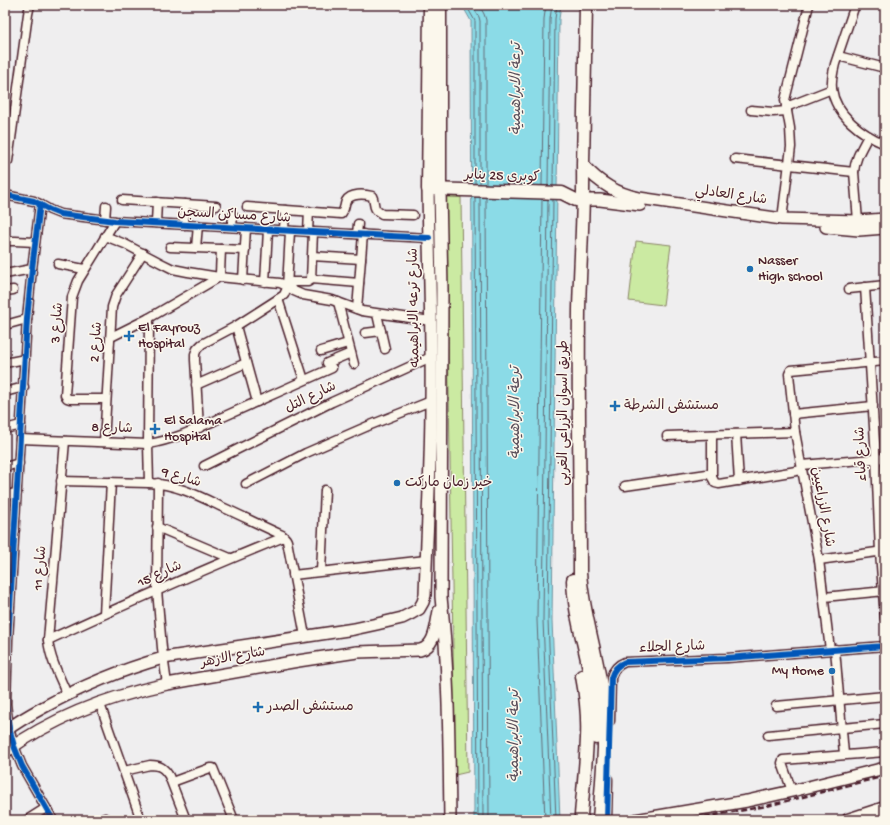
<svg xmlns="http://www.w3.org/2000/svg" width="890" height="825" font-family="'Gochi Hand','Playpen Sans Arabic',sans-serif">
<rect width="100%" height="100%" fill="#efeeef"/>
<filter id="ink" filterUnits="userSpaceOnUse"><feTurbulence type="fractalNoise" baseFrequency=".025" numOctaves="2"/><feDisplacementMap in="SourceGraphic" scale="8" xChannelSelector="R" yChannelSelector="G"/><feConvolveMatrix kernelMatrix="1 2 1 2 8 2 1 2 1" color-interpolation-filters="sRGB"/></filter>
<g filter="url(#ink)">
<g fill="#cbeaa2" stroke="#8a8466">
<polygon points="446,197 461,197 468,772 455,775"/>
<polygon points="636,241 671,245 663,305 629,301"/>
</g>
<polygon fill="#8bdbe7" stroke="#71909c" points="462,5 561,5 559,19 552,620 560,820 474,820 471,21"/>
<g fill="none" stroke-linecap="round" stroke-linejoin="round">
<g stroke="#646a76" stroke-width="1">
<polyline points="466,5 475,21 475,183"/>
<polyline points="472,5 479,17 480,21 480,184"/>
<polyline points="479,5 484,14 486,20 486,184"/>
<polyline points="542,185 544,19 546,5"/>
<polyline points="548,186 550,19 552,5"/>
<polyline points="553,186 555,19 557,5"/>
<polyline points="475,197 478,820"/>
<polyline points="480,198 483,820"/>
<polyline points="486,198 489,820"/>
<polyline points="542,199 537,620 545,820"/>
<polyline points="548,200 543,620 551,820"/>
<polyline points="553,200 548,620 556,820"/>
</g>
<polyline stroke="#cec5c8" stroke-width="12" stroke-dasharray="12 6" stroke-linecap="butt" points="592,820 592,818"/>
<g stroke="#4a1f2b" stroke-width="11">
<g id="street">
<path d="M855 5 835 64C833 72 831 81 832 89 835 115 863 135 885 144"/>
<polyline points="838,56 885,68"/>
<polyline points="786,107 832,89"/>
<polyline points="751,110 773,112 787,111"/>
<polyline points="735,159 854,172"/>
<polyline points="8,161 28,14 30,5"/>
<polyline points="5,195 34,201 50,210 60,214 115,221 313,232 429,238"/>
<polyline points="122,200 216,206"/>
<polyline points="40,204 32,269 27,319 8,640 6,704 9,728 14,746 22,766 53,820"/>
<path d="M247 207 341 214C345 210 344 206 346 201 351 193 364 194 372 196 376 203 371 209 382 214L413 215"/>
<polyline points="782,219 791,147 790,128 785,100 809,5"/>
<polyline points="105,220 106,206"/>
<path d="M858 221 854 172C855 158 862 148 868 136"/>
<polyline points="156,223 157,202"/>
<polyline points="184,225 185,204"/>
<polyline points="232,227 233,215"/>
<polyline points="284,230 285,210"/>
<polyline points="308,232 309,211"/>
<polyline points="357,234 358,224"/>
<polyline points="105,236 125,244 161,263 173,269 188,272 219,277 280,283 287,286 294,291 303,295 332,300 362,311 431,321"/>
<polyline points="5,241 15,241 35,242"/>
<polyline points="170,247 245,250"/>
<polyline points="196,248 198,225"/>
<polyline points="312,256 361,259"/>
<polyline points="58,264 84,269"/>
<polyline points="5,274 32,269"/>
<polyline points="311,279 359,283"/>
<polyline points="243,280 246,228"/>
<polyline points="265,282 268,230"/>
<polyline points="287,282 308,282 311,280 313,232"/>
<polyline points="865,287 876,458 880,552 885,619"/>
<polyline points="849,289 885,285"/>
<polyline points="5,291 13,290"/>
<polyline points="278,299 304,380"/>
<polyline points="338,302 354,364"/>
<polyline points="357,309 363,234"/>
<polyline points="377,314 385,349"/>
<polyline points="149,318 148,444 149,483"/>
<polyline points="5,325 27,319"/>
<polyline points="236,326 257,402"/>
<polyline points="365,333 381,331"/>
<polyline points="111,337 149,318 216,279 220,274 221,249"/>
<polyline points="321,351 348,343"/>
<polyline points="5,363 25,359"/>
<polyline points="327,363 351,353"/>
<polyline points="196,385 246,363"/>
<polyline points="5,392 24,387"/>
<polyline points="106,399 70,399 67,398 65,395 72,297 78,281 115,221"/>
<polyline points="793,414 873,406"/>
<polyline points="199,428 195,360 195,354 197,349 202,344 236,326 278,299 284,295 287,288 290,231"/>
<polyline points="5,429 21,425"/>
<polyline points="736,434 739,481"/>
<polyline points="712,435 712,477"/>
<polyline points="667,436 795,432"/>
<path d="M20 439 148 444C175 440 200 427 225 416 261 400 296 384 332 368"/>
<path d="M65 441 48 640C50 659 59 676 67 694"/>
<polyline points="104,442 112,307 116,295 143,253"/>
<polyline points="802,465 885,458"/>
<polyline points="204,466 332,402 431,357"/>
<polyline points="5,467 19,463"/>
<path d="M61 481 149 483C176 484 199 496 222 507 242 516 262 526 282 535L286 539 287 541 305 636"/>
<polyline points="158,483 157,590 162,648 167,684"/>
<polyline points="246,484 306,453 368,426 431,401"/>
<polyline points="625,486 707,474 711,475 715,483 719,484 802,470"/>
<polyline points="5,495 17,493"/>
<polyline points="157,527 230,558"/>
<polyline points="5,532 15,530"/>
<polyline points="819,560 884,551"/>
<polyline points="321,571 325,490"/>
<polyline points="293,575 426,560"/>
<polyline points="824,597 885,591"/>
<polyline points="104,614 111,482"/>
<path d="M48 640C126 604 204 569 284 537"/>
<polyline points="835,649 844,754"/>
<polyline points="830,650 819,560 795,432 789,374 791,370 885,361"/>
<polyline points="100,704 141,820"/>
<polyline points="776,706 885,696"/>
<path d="M610 721 611 678C613 670 617 665 625 662L727 658 885 646"/>
<polyline points="768,735 885,724"/>
<path d="M124 771 150 765C160 765 164 768 169 776L186 820"/>
<polyline points="172,782 210,768 213,768 234,820"/>
<polyline points="792,791 782,763 783,760 885,752"/>
<polyline points="27,820 46,808"/>
<polyline points="101,820 105,818"/>
<polyline points="607,820 608,779"/>
</g>
</g>
<g stroke="#4a1f2b" stroke-width="14">
<g id="secondary">
<path d="M583 165C598 182 617 194 639 198L782 219 858 221 885 219"/>
<path d="M440 190 442 289 441 597C449 671 449 745 450 820"/>
<polyline points="583,200 600,200 640,205"/>
<polyline points="826,227 859,230 885,228"/>
<path d="M5 731C17 722 31 714 44 707 82 686 121 670 163 658L354 629 377 624 402 618 412 613 419 609 423 602 425 595C427 530 431 466 431 401 432 331 429 260 428 189"/>
<path d="M5 752C52 718 111 696 167 684L298 661 357 652 420 650C436 646 436 624 439 611"/>
<polyline points="635,820 747,801 792,791 885,768"/>
<polyline points="879,820 885,818"/>
</g>
</g>
<g stroke="#4a1f2b" stroke-width="15">
<g id="primary">
<polyline points="430,5 428,189 562,193 576,200 583,200"/>
<polyline points="440,5 440,190"/>
<path d="M586 5 583 165C584 213 580 262 579 310 578 398 580 486 580 573 583 614 597 653 602 693 605 712 604 730 604 748 603 772 601 795 599 819"/>
<path d="M573 580C574 612 584 642 590 674 594 695 596 716 596 738"/>
<path d="M582 676C586 697 588 717 587 738 586 764 583 790 581 815L583 820"/>
<polyline points="848,820 885,808"/>
</g>
</g>
<use href="#street" stroke="#fbf7ec" stroke-width="8"/>
<use href="#secondary" stroke="#fbf7ec" stroke-width="11"/>
<use href="#primary" stroke="#fbf7ec" stroke-width="12"/>
<polyline stroke="#4a1f2b" stroke-width="2.5" stroke-dasharray="6 3" stroke-linecap="butt" points="687,820 767,806 885,776"/>
<g stroke="#fbf7ec" stroke-width="8">
<g id="cycleway">
<polyline points="5,195 34,201 50,210 60,214 115,221 313,232 429,238"/>
<polyline points="40,204 32,269 27,319 8,640 6,704 9,728 14,746 22,766 53,820"/>
<path d="M607 820 611 678C613 670 617 665 625 662L727 658 885 646"/>
</g>
</g>
<use href="#cycleway" stroke="#0057b8" stroke-width="6"/>
</g>
</g>
<g fill="#1f6fb2" stroke="#fbf7ec" stroke-width="1.5">
<circle cx="750" cy="269" r="4"/>
<path d="M127 330h4v4h4v4h-4v4h-4v-4h-4v-4h4z"/>
<path d="M613 400h4v4h4v4h-4v4h-4v-4h-4v-4h4z"/>
<path d="M153 423h4v4h4v4h-4v4h-4v-4h-4v-4h4z"/>
<circle cx="397" cy="483" r="4"/>
<circle cx="832" cy="671" r="4"/>
<path d="M256 701h4v4h4v4h-4v4h-4v-4h-4v-4h4z"/>
</g>
<g text-anchor="middle" dominant-baseline="central" stroke-width="3" stroke-linejoin="round" paint-order="stroke">
<g font-size="14" fill="#4a1f2b" stroke="#fbf7ec">
<text transform="translate(502 177) rotate(2)">كوبرى 25 يناير</text>
<text transform="translate(731 196) rotate(8)">شارع العادلي</text>
<text transform="translate(234 216) rotate(3)">شارع مساكن السجن</text>
<text transform="translate(415 308) rotate(-91)">شارع ترعه الابراهيميه</text>
<text transform="translate(58 323) rotate(-86)">شارع 3</text>
<text transform="translate(97 342) rotate(-86)">شارع 2</text>
<text transform="translate(311 398) rotate(-26)">شارع التل</text>
<text transform="translate(564 413) rotate(-90)">طريق اسوان الزراعى الغربى</text>
<text transform="translate(112 429) rotate(2)">شارع 8</text>
<text transform="translate(862 454) rotate(-93)">شارع قباء</text>
<text transform="translate(181 478) rotate(17)">شارع 9</text>
<text transform="translate(822 507) rotate(80)">شارع الزراعيين</text>
<text transform="translate(41 568) rotate(-85)">شارع 11</text>
<text transform="translate(160 575) rotate(-24)">شارع 15</text>
<text transform="translate(672 648) rotate(-2)">شارع الجلاء</text>
<text transform="translate(233 658) rotate(-10)">شارع الازهر</text>
</g>
<g font-size="14" fill="#4a1f2b" stroke="#fbf7ec" text-anchor="start">
<text x="758" y="261">Nasser<tspan x="758" dy="16">High school</tspan></text>
<text x="138" y="328">El Fayrouz<tspan x="138" dy="16">Hospital</tspan></text>
<text x="624" y="406">مستشفى الشرطة</text>
<text x="164" y="421">El Salama<tspan x="164" dy="16">Hospital</tspan></text>
<text x="405" y="483">خير زمان ماركت</text>
<text x="824" y="671" text-anchor="end">My Home</text>
<text x="267" y="707">مستشفى الصدر</text>
</g>
<g font-size="15" font-style="italic" fill="#5a4e5a" stroke="#fbf7ec">
<text transform="translate(517 89) rotate(-90)">ترعة الابراهيمية</text>
<text transform="translate(516 413) rotate(-90)">ترعة الابراهيمية</text>
<text transform="translate(515 736) rotate(-90)">ترعة الابراهيمية</text>
</g>
</g>
<rect width="890" height="825" fill="none" stroke="#fbf7ec" stroke-width="20"/>
<rect x="10" y="10" width="870" height="805" fill="none" stroke="#4a1f2b" stroke-width="1.5" filter="url(#ink)"/>
</svg>
